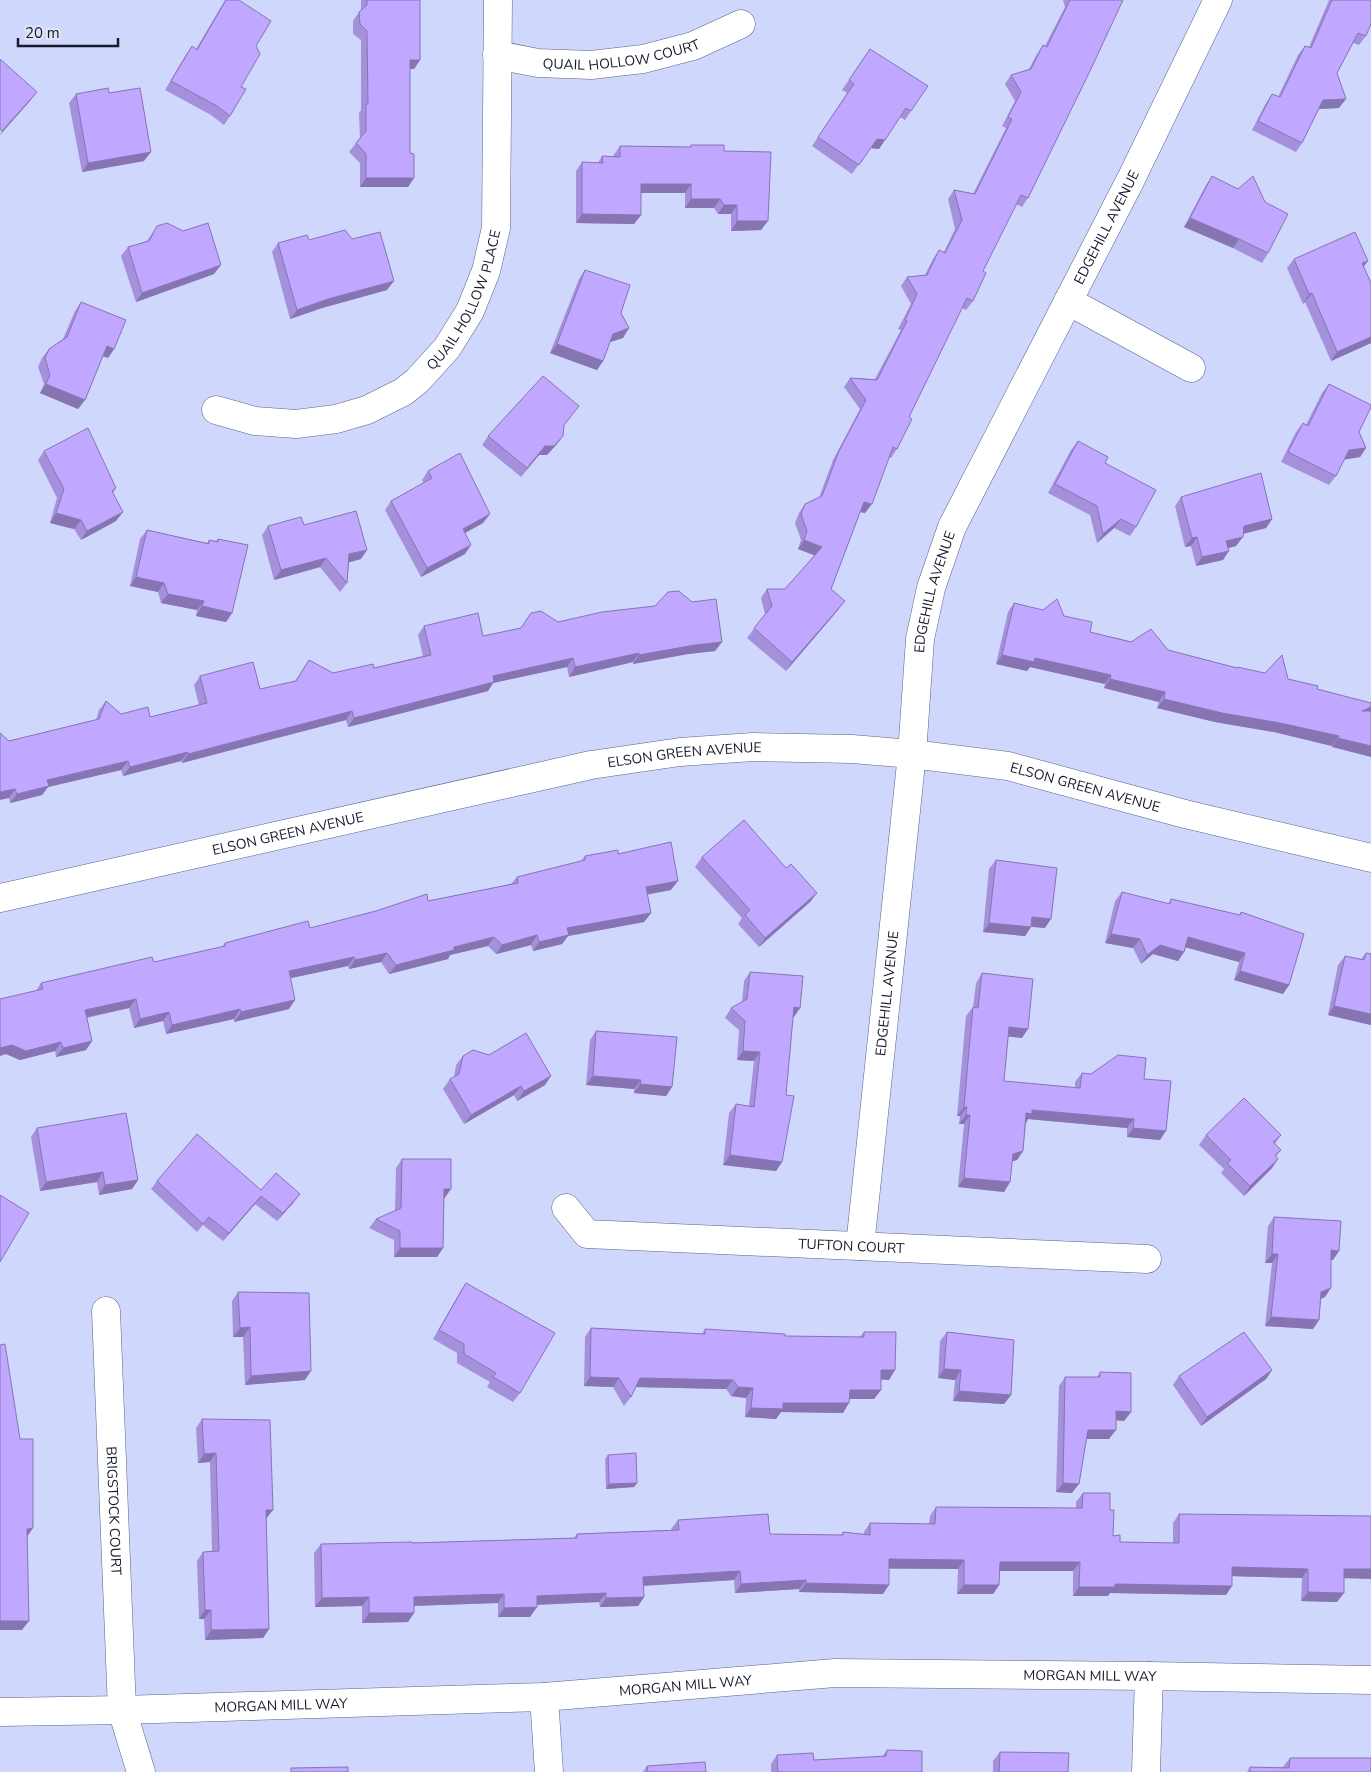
<svg xmlns="http://www.w3.org/2000/svg" width="1371" height="1772" font-family="'Nunito Sans',sans-serif">
<rect width="100%" height="100%" fill="#d0d7fc"/>
<g fill="none" stroke-linecap="round" stroke-linejoin="round">
<g stroke="#5b628a" stroke-width="29">
<g id="minor">
<path id="s1" d="M497 55 538 63 591 65 643 59 693 46 741 24"/>
<polyline points="1068,301 1191,368"/>
<path id="s2" d="M216 410 255 421 296 424 336 419 367 410 403 392 417 381 447 348 470 311 486 271 496 228 498 0"/>
<path id="s3" d="M0 898 591 765 680 752 753 747 852 749 912 754 1008 766 1185 814 1371 858"/>
<path id="s4" d="M566 1208 587 1234 1147 1259"/>
<path id="s5" d="M860 1246 912 754 920 639 931 588 952 527 1131 179 1218 0"/>
<path id="s6" d="M106 1311 122 1710 141 1772"/>
<polyline points="544,1697 549,1772"/>
<path id="s7" d="M0 1712 122 1710 544 1697 835 1673 1149 1676 1371 1680"/>
<polyline points="1146,1772 1149,1676"/>
</g>
</g>
<use href="#minor" stroke="#fff" stroke-width="28"/>
</g>
<g fill="#a590db">
<polygon points="225,0 239,0 256,46 230,116 224,125 211,115 165,90 185,56 192,46 196,49"/>
<polygon points="361,0 420,0 420,60 414,69 410,69 410,153 414,178 408,187 360,187 360,163 349,152 360,138 359,113 361,110 361,40 353,34 353,21 359,12 361,10"/>
<polygon points="1063,0 1123,0 1028,198 1022,207 1016,204 983,271 973,301 966,310 962,308 909,417 897,449 891,458 889,457 865,513 860,512 831,589 838,610 786,671 747,638 765,614 761,598 767,589 785,589 815,555 798,549 801,540 795,523 799,513 805,504 819,498 833,460 860,409 844,387 850,378 875,379 901,330 898,329 911,304 901,286 907,277 925,275 933,259 939,250 944,252 955,229 948,199 954,190 973,194 1006,128 1002,126 1015,101 1005,84 1011,75 1029,69 1037,54 1043,45 1045,46 1065,7"/>
<polygon points="1329,0 1371,0 1366,36 1359,45 1353,43 1337,73 1339,108 1319,109 1302,143 1296,152 1252,130 1266,103 1272,94 1278,97 1298,55 1305,46 1309,47"/>
<polygon points="870,49 911,111 905,120 900,117 879,149 870,148 852,174 812,146 847,93 842,90"/>
<polygon points="109,93 144,161 82,172 69,103 76,94"/>
<polygon points="691,145 724,151 761,230 731,231 731,214 718,214 714,208 685,208 685,193 641,193 641,215 634,224 576,223 576,171 582,162 598,163 602,156 613,156 620,146 690,147"/>
<polygon points="1212,176 1268,253 1262,263 1233,248 1184,227 1206,185"/>
<polygon points="157,226 183,231 214,274 136,302 121,256 128,247 147,241"/>
<polygon points="309,240 387,290 322,308 290,319 272,252 278,243"/>
<polygon points="1294,259 1364,267 1371,283 1371,343 1331,361 1305,302 1303,304 1287,268"/>
<polygon points="585,270 621,313 623,338 610,342 603,361 597,370 550,353 579,279"/>
<polygon points="81,302 114,349 108,358 103,356 85,400 78,409 40,393 44,384 38,367 42,358 49,349 63,339 75,311"/>
<polygon points="1329,384 1359,432 1366,448 1360,457 1344,459 1336,476 1329,485 1281,462 1296,432 1303,423 1306,425 1322,393"/>
<polygon points="579,406 563,426 563,436 556,445 547,455 539,455 521,477 482,445 488,436"/>
<polygon points="1078,441 1105,463 1136,527 1130,536 1114,528 1097,543 1090,515 1048,493 1071,450"/>
<polygon points="44,451 116,488 113,493 116,521 81,540 74,529 50,523 57,498 38,460"/>
<polygon points="428,471 483,523 465,533 465,554 421,577 385,510 391,501 424,483 422,480"/>
<polygon points="1181,497 1272,519 1266,528 1243,534 1236,546 1228,548 1223,560 1196,566 1191,546 1185,547 1175,506"/>
<polygon points="304,525 361,559 349,562 347,583 340,592 320,567 274,580 262,535 268,526"/>
<polygon points="147,530 207,543 209,540 216,541 218,539 232,613 226,622 196,616 197,610 161,603 158,592 130,586 140,539"/>
<polygon points="1014,603 1064,616 1090,632 1168,650 1236,668 1288,679 1317,689 1371,703 1332,747 1332,746 1274,732 1215,722 1157,708 1159,702 1104,688 1105,684 1030,667 1027,671 996,664 1008,612"/>
<polygon points="558,622 722,642 715,651 688,654 633,664 633,662 569,677 567,667 493,683 488,691 348,727 346,720 182,763 181,761 123,776 121,770 48,787 42,795 10,803 9,798 9,741 96,720 99,710 106,701 121,714 150,717 199,705 194,685 200,676 260,689 295,681 309,660 333,673 374,668 423,656 418,635 424,626 483,636"/>
<polygon points="618,854 671,890 647,894 651,913 644,922 568,936 562,944 533,951 531,945 496,954 488,946 450,955 448,959 389,974 381,962 349,969 348,966 290,978 289,1009 234,1022 234,1019 166,1034 163,1021 134,1028 129,1008 87,1018 92,1041 86,1050 56,1057 55,1051 20,1060 6,1054 36,991 41,983 154,962 222,947 225,943 310,928 428,901 511,884 517,877 581,861 585,856"/>
<polygon points="702,857 817,893 810,902 759,947 738,924 742,918 695,867"/>
<polygon points="996,860 1045,928 1031,927 1025,936 983,932 989,869"/>
<polygon points="1122,892 1168,904 1171,899 1239,915 1241,912 1289,985 1283,994 1234,980 1239,962 1185,947 1184,952 1178,961 1153,954 1141,964 1133,948 1105,943 1115,901"/>
<polygon points="1366,953 1371,954 1371,1025 1328,1015 1338,965 1345,956 1361,959"/>
<polygon points="750,972 794,1017 793,1017 786,1095 782,1162 776,1171 723,1165 729,1113 736,1104 749,1106 754,1061 737,1060 739,1030 725,1018 731,1008 742,1003 744,981"/>
<polygon points="982,973 1022,1038 1008,1036 1004,1081 1075,1088 1075,1082 1082,1073 1144,1079 1160,1140 1127,1137 1127,1128 1028,1119 1026,1123 1023,1151 1017,1160 1012,1161 1010,1182 1004,1192 958,1187 964,1124 959,1124 960,1116 957,1116 966,1016 973,1007 976,983"/>
<polygon points="596,1031 672,1087 666,1096 634,1093 634,1089 586,1085 590,1040"/>
<polygon points="463,1056 545,1085 517,1101 514,1095 464,1124 443,1089 450,1079 454,1077 456,1065"/>
<polygon points="37,1128 138,1180 132,1189 99,1195 97,1182 40,1191 31,1137"/>
<polygon points="1206,1135 1281,1135 1275,1144 1281,1150 1276,1156 1272,1168 1244,1196 1221,1173 1224,1169 1199,1145"/>
<polygon points="402,1159 444,1199 443,1248 437,1257 394,1257 394,1240 369,1228 376,1219 395,1211 396,1168"/>
<polygon points="157,1181 261,1190 294,1202 277,1221 255,1204 223,1241 203,1225 197,1232 151,1189"/>
<polygon points="1274,1217 1333,1260 1331,1260 1325,1297 1321,1299 1319,1320 1313,1329 1265,1326 1272,1263 1265,1263 1268,1226"/>
<polygon points="466,1283 520,1393 513,1402 487,1387 490,1382 457,1363 457,1353 433,1339 460,1292"/>
<polygon points="238,1292 305,1380 245,1385 243,1337 233,1337 232,1301"/>
<polygon points="591,1328 702,1334 705,1329 785,1336 860,1337 864,1332 889,1380 881,1379 881,1390 874,1399 850,1399 843,1413 781,1412 776,1419 745,1417 746,1398 731,1396 726,1389 635,1387 631,1397 624,1406 613,1387 584,1386 585,1337"/>
<polygon points="947,1332 1011,1395 1004,1404 953,1401 955,1380 938,1378 940,1341"/>
<polygon points="1272,1370 1266,1379 1201,1426 1173,1385 1179,1376"/>
<polygon points="1100,1372 1131,1412 1124,1421 1116,1420 1109,1439 1086,1439 1072,1493 1056,1492 1059,1386 1065,1377 1097,1377"/>
<polygon points="202,1419 266,1519 269,1629 263,1638 205,1640 204,1619 199,1619 197,1561 203,1552 212,1551 210,1462 198,1463 196,1428"/>
<polygon points="608,1455 637,1483 634,1487 606,1489 605,1459"/>
<polygon points="1083,1493 1110,1510 1113,1536 1120,1542 1173,1543 1173,1523 1179,1514 1344,1578 1337,1602 1301,1601 1302,1578 1232,1576 1226,1595 1110,1593 1108,1596 1073,1596 1073,1571 999,1571 999,1585 993,1594 957,1594 958,1569 889,1569 883,1594 799,1592 799,1589 735,1593 734,1580 644,1586 644,1597 638,1606 600,1607 599,1602 537,1605 530,1617 498,1617 498,1603 414,1606 414,1613 408,1622 362,1623 362,1606 315,1607 314,1553 321,1544 412,1543 574,1538 577,1534 672,1530 671,1529 678,1520 770,1534 841,1535 843,1532 864,1534 864,1532 870,1523 929,1524 930,1516 936,1507 1076,1508 1076,1502"/>
<polygon points="887,1750 922,1772 771,1772 771,1764 777,1755 814,1760 882,1757"/>
<polygon points="1000,1752 1068,1772 993,1772 993,1761"/>
<polygon points="1290,1758 1371,1772 1247,1772 1250,1767 1283,1767"/>
<polygon points="647,1766 706,1772 643,1772"/>
</g>
<g fill="#8675b2">
<polygon points="410,60 420,60 414,69 404,69"/>
<polygon points="37,92 30,101 0,135 2,131"/>
<polygon points="1346,99 1339,108 1317,109 1323,100"/>
<polygon points="877,139 885,140 879,149 870,148"/>
<polygon points="151,152 144,161 82,172 88,163"/>
<polygon points="366,178 414,178 408,187 360,187"/>
<polygon points="641,184 691,184 685,193 635,193"/>
<polygon points="691,199 720,199 714,208 685,208"/>
<polygon points="724,205 737,205 731,214 718,214"/>
<polygon points="582,214 641,215 634,224 576,223"/>
<polygon points="1190,218 1239,239 1233,248 1184,227"/>
<polygon points="737,221 768,221 761,230 731,231"/>
<polygon points="1368,261 1361,270 1362,263"/>
<polygon points="221,265 214,274 136,302 142,293"/>
<polygon points="394,281 387,290 322,308 290,319 297,310 328,299"/>
<polygon points="1312,293 1305,302 1303,304 1309,294"/>
<polygon points="629,328 623,338 607,343 613,334"/>
<polygon points="1371,337 1371,343 1331,361 1337,352"/>
<polygon points="557,344 603,361 597,370 550,353"/>
<polygon points="107,346 114,349 108,358 100,355"/>
<polygon points="46,384 85,400 78,409 40,393"/>
<polygon points="563,436 556,445 547,455 539,455 521,477 545,446"/>
<polygon points="1366,448 1360,457 1342,460 1349,450"/>
<polygon points="864,502 872,504 865,513 857,511"/>
<polygon points="123,512 116,521 81,540 87,531"/>
<polygon points="56,513 81,520 74,529 50,523"/>
<polygon points="490,514 483,523 456,538 463,529"/>
<polygon points="1121,519 1114,528 1097,543 1103,534"/>
<polygon points="1272,519 1266,528 1238,535 1244,526"/>
<polygon points="1197,537 1191,546 1185,547 1192,538"/>
<polygon points="1243,537 1236,546 1220,550 1226,541"/>
<polygon points="804,540 822,547 816,556 798,549"/>
<polygon points="471,545 465,554 421,577 427,568"/>
<polygon points="367,550 361,559 343,564 349,554"/>
<polygon points="1229,551 1223,560 1196,566 1202,557"/>
<polygon points="326,558 320,567 274,580 281,570"/>
<polygon points="136,577 164,583 158,592 130,586"/>
<polygon points="168,594 204,601 197,610 161,603"/>
<polygon points="845,601 838,610 786,671 792,662"/>
<polygon points="202,606 232,613 226,622 196,616"/>
<polygon points="722,642 715,651 688,654 633,664 639,655 695,645"/>
<polygon points="639,653 633,662 569,677 575,667"/>
<polygon points="1002,655 1035,658 1111,675 1105,684 1030,667 1027,671 996,664"/>
<polygon points="573,658 567,667 493,683 488,691 348,727 354,718 493,676"/>
<polygon points="1110,679 1165,692 1159,702 1104,688"/>
<polygon points="1164,699 1280,723 1339,736 1332,746 1274,732 1215,722 1157,708"/>
<polygon points="1371,707 1371,714 1362,711"/>
<polygon points="352,711 346,720 182,763 188,754"/>
<polygon points="1338,738 1371,746 1371,757 1332,747"/>
<polygon points="188,752 181,761 123,776 130,767"/>
<polygon points="128,761 121,770 48,787 42,795 10,803 17,794 47,780"/>
<polygon points="15,789 9,798 0,800 0,792"/>
<polygon points="678,881 671,890 640,896 646,887"/>
<polygon points="817,893 810,902 759,947 765,938"/>
<polygon points="651,913 644,922 568,936 562,944 533,951 539,942 567,928"/>
<polygon points="1032,917 1051,919 1045,928 1026,926"/>
<polygon points="989,923 1031,927 1025,936 983,932"/>
<polygon points="1111,934 1140,939 1133,948 1105,943"/>
<polygon points="537,935 531,945 496,954 502,945"/>
<polygon points="494,937 488,946 450,955 448,959 389,974 396,965 454,947"/>
<polygon points="1188,937 1245,953 1239,962 1181,946"/>
<polygon points="1160,945 1184,952 1178,961 1153,954 1141,964 1147,955"/>
<polygon points="387,953 381,962 349,969 355,960"/>
<polygon points="354,957 348,966 282,980 289,971"/>
<polygon points="1240,971 1289,985 1283,994 1234,980"/>
<polygon points="136,999 129,1008 78,1019 85,1010"/>
<polygon points="295,1000 289,1009 234,1022 241,1012"/>
<polygon points="1334,1006 1371,1014 1371,1025 1328,1015"/>
<polygon points="794,1007 800,1008 794,1017 787,1016"/>
<polygon points="240,1009 234,1019 166,1034 172,1025"/>
<polygon points="169,1012 163,1021 134,1028 140,1019"/>
<polygon points="1009,1027 1028,1029 1022,1038 1003,1036"/>
<polygon points="92,1041 86,1050 56,1057 63,1048"/>
<polygon points="61,1042 55,1051 20,1060 6,1054 0,1056 0,1048 12,1045"/>
<polygon points="743,1051 760,1052 754,1061 737,1060"/>
<polygon points="551,1076 545,1085 517,1101 524,1091"/>
<polygon points="593,1076 641,1080 634,1089 586,1085"/>
<polygon points="640,1084 672,1087 666,1096 634,1093"/>
<polygon points="521,1086 514,1095 464,1124 471,1115"/>
<polygon points="964,1107 967,1107 960,1116 957,1116"/>
<polygon points="1032,1110 1134,1119 1127,1128 1028,1119 1026,1123 1026,1113"/>
<polygon points="966,1115 970,1115 964,1124 959,1124"/>
<polygon points="1133,1128 1166,1131 1160,1140 1127,1137"/>
<polygon points="1023,1151 1017,1160 1006,1163 1013,1154"/>
<polygon points="730,1155 782,1162 776,1171 723,1165"/>
<polygon points="1278,1159 1272,1168 1244,1196 1250,1186"/>
<polygon points="103,1172 97,1182 40,1191 46,1182"/>
<polygon points="964,1178 1010,1182 1004,1192 958,1187"/>
<polygon points="138,1180 132,1189 99,1195 105,1185"/>
<polygon points="444,1189 451,1189 444,1199"/>
<polygon points="300,1194 294,1202 277,1221 283,1213"/>
<polygon points="261,1196 255,1204 223,1241 229,1233"/>
<polygon points="400,1248 443,1248 437,1257 394,1257"/>
<polygon points="1331,1250 1339,1251 1333,1260 1325,1259"/>
<polygon points="1272,1254 1278,1254 1272,1263 1265,1263"/>
<polygon points="1331,1288 1325,1297 1315,1301 1321,1292"/>
<polygon points="1271,1317 1319,1320 1313,1329 1265,1326"/>
<polygon points="250,1327 243,1337 233,1337 240,1328"/>
<polygon points="944,1369 961,1370 955,1380 938,1378"/>
<polygon points="881,1370 895,1370 889,1380 875,1379"/>
<polygon points="1272,1370 1266,1379 1201,1426 1207,1417"/>
<polygon points="311,1371 305,1380 245,1385 251,1376"/>
<polygon points="590,1377 619,1378 613,1387 584,1386"/>
<polygon points="640,1378 733,1380 726,1389 633,1387"/>
<polygon points="738,1387 753,1388 746,1398 731,1396"/>
<polygon points="850,1390 881,1390 874,1399 844,1399"/>
<polygon points="959,1391 1011,1395 1004,1404 953,1401"/>
<polygon points="783,1403 849,1403 843,1413 781,1412 776,1419 745,1417 751,1408"/>
<polygon points="1116,1411 1131,1412 1124,1421 1110,1420"/>
<polygon points="1088,1430 1116,1430 1109,1439 1081,1439"/>
<polygon points="216,1453 210,1462 198,1463 204,1454"/>
<polygon points="637,1483 634,1487 606,1489 609,1484"/>
<polygon points="1063,1483 1079,1484 1072,1493 1056,1492"/>
<polygon points="266,1510 273,1510 266,1519"/>
<polygon points="33,1528 27,1537 27,1529"/>
<polygon points="889,1559 964,1560 958,1569 883,1568"/>
<polygon points="1000,1562 1080,1562 1073,1571 993,1571"/>
<polygon points="1232,1567 1308,1569 1302,1578 1226,1576"/>
<polygon points="1344,1569 1371,1569 1371,1579 1337,1578"/>
<polygon points="740,1571 734,1580 637,1586 643,1577"/>
<polygon points="806,1580 799,1589 735,1593 741,1584"/>
<polygon points="806,1583 889,1585 883,1594 799,1592"/>
<polygon points="1115,1584 1232,1586 1226,1595 1110,1593 1108,1596 1073,1596 1079,1587"/>
<polygon points="964,1585 999,1585 993,1594 957,1594"/>
<polygon points="1308,1592 1344,1593 1337,1602 1301,1601"/>
<polygon points="606,1593 599,1602 530,1605 537,1596"/>
<polygon points="504,1594 498,1603 407,1606 414,1597"/>
<polygon points="369,1597 362,1606 315,1607 322,1598"/>
<polygon points="644,1597 638,1606 600,1607 606,1598"/>
<polygon points="537,1607 530,1617 498,1617 504,1608"/>
<polygon points="205,1610 211,1610 204,1619 199,1619"/>
<polygon points="369,1613 414,1613 408,1622 362,1623"/>
<polygon points="0,1621 29,1621 22,1630 0,1630"/>
<polygon points="269,1629 263,1638 205,1640 211,1630"/>
</g>
<g fill="#c0a7ff" stroke="#8675b2">
<polygon points="226,0 239,0 271,21 256,46 260,54 241,87 246,89 230,116 217,106 171,81 192,46 197,50"/>
<polygon points="367,0 420,0 420,60 410,60 410,153 414,154 414,178 366,178 366,154 356,143 366,131 366,104 368,104 367,31 360,24 359,12 367,5"/>
<polygon points="1070,0 1123,0 1090,71 1028,198 1021,195 983,271 986,273 973,301 967,298 909,417 912,419 897,449 893,447 872,504 864,502 831,589 845,601 792,662 754,628 772,606 767,589 785,589 822,547 804,540 807,531 801,514 805,504 822,496 839,451 866,400 850,378 877,380 907,321 905,320 917,294 907,277 927,275 939,250 945,253 962,220 954,190 975,194 1012,119 1008,117 1021,92 1011,75 1031,69 1043,45 1047,47"/>
<polygon points="1332,0 1371,0 1371,24 1366,36 1358,33 1337,73 1346,99 1323,100 1302,143 1258,121 1272,94 1280,97 1305,46 1311,48"/>
<polygon points="870,49 928,86 911,111 906,108 885,140 877,139 859,165 818,137 854,84 849,80"/>
<polygon points="0,59 37,92 2,131 0,129"/>
<polygon points="108,88 109,93 140,88 151,152 88,163 76,94"/>
<polygon points="691,145 724,145 724,151 771,152 768,221 737,221 737,205 724,205 720,199 691,199 691,184 641,184 641,215 582,214 582,162 603,163 602,156 620,157 620,146 691,147"/>
<polygon points="1212,176 1238,189 1253,176 1265,202 1288,214 1268,253 1239,239 1190,218"/>
<polygon points="167,223 183,231 208,223 221,265 142,293 128,247 149,241 157,226"/>
<polygon points="345,230 352,239 380,232 394,281 328,299 297,310 278,243 307,235 309,240"/>
<polygon points="1355,232 1368,261 1362,263 1371,283 1371,337 1337,352 1312,293 1309,294 1294,259"/>
<polygon points="585,270 630,285 621,313 629,328 613,334 603,361 557,344"/>
<polygon points="81,302 126,320 114,349 107,346 85,400 46,384 50,375 45,358 49,349 67,337"/>
<polygon points="543,376 579,406 564,425 563,436 554,446 545,446 527,468 488,436"/>
<polygon points="1329,384 1371,405 1371,407 1359,432 1366,448 1349,450 1336,476 1288,452 1303,423 1308,426"/>
<polygon points="88,428 116,488 112,491 123,512 87,531 81,520 56,513 64,489 44,451"/>
<polygon points="1078,441 1108,457 1105,463 1156,490 1136,527 1121,519 1103,534 1097,506 1055,484"/>
<polygon points="460,453 490,514 463,529 471,545 427,568 391,501 432,478 428,471"/>
<polygon points="1261,473 1272,519 1244,526 1243,537 1226,541 1229,551 1202,557 1197,537 1192,538 1181,497"/>
<polygon points="356,511 367,550 349,554 347,583 326,558 281,570 268,526 301,517 304,525"/>
<polygon points="147,530 209,544 209,540 218,542 218,539 248,545 232,613 202,606 204,601 168,594 164,583 136,577"/>
<polygon points="679,591 692,602 716,599 722,642 695,645 639,655 639,653 575,667 573,658 493,676 494,682 354,718 352,711 188,754 188,752 130,767 128,761 47,780 49,786 17,794 15,789 0,792 0,733 9,741 99,719 106,701 121,714 148,707 150,717 207,703 200,676 253,662 260,689 296,681 309,660 333,673 373,664 374,668 431,655 424,626 478,613 483,636 521,628 531,613 541,611 558,622 602,612 655,606 668,592"/>
<polygon points="1057,599 1064,616 1092,622 1090,632 1131,642 1151,629 1168,650 1237,668 1237,667 1265,673 1282,655 1288,679 1318,686 1317,689 1371,703 1371,707 1362,711 1371,711 1371,746 1338,738 1339,736 1280,723 1222,713 1164,699 1165,692 1110,679 1111,675 1035,658 1034,662 1002,655 1014,603 1043,610"/>
<polygon points="744,820 786,868 791,864 817,893 765,938 745,915 750,910 702,857"/>
<polygon points="671,842 678,881 646,887 651,913 567,928 569,935 539,942 537,935 502,945 494,937 454,947 454,950 396,965 387,953 355,960 354,957 289,971 295,1000 241,1012 240,1009 172,1025 169,1012 140,1019 136,999 85,1010 92,1041 63,1048 61,1042 26,1051 12,1045 0,1048 0,999 43,989 41,983 152,957 154,962 225,946 225,943 308,921 310,928 376,911 427,894 428,901 518,883 517,877 585,860 585,856 618,850 618,854"/>
<polygon points="996,860 1057,868 1051,919 1032,917 1031,927 989,923"/>
<polygon points="1122,892 1170,904 1171,899 1240,915 1241,912 1304,934 1289,985 1240,971 1245,953 1188,937 1184,952 1160,945 1147,955 1140,939 1111,934"/>
<polygon points="1366,953 1371,954 1371,1014 1334,1006 1345,956 1364,960"/>
<polygon points="750,972 803,976 800,1008 794,1007 786,1095 794,1096 782,1162 730,1155 736,1104 754,1107 760,1052 743,1051 745,1021 731,1008 747,999"/>
<polygon points="982,973 1033,979 1028,1029 1009,1027 1004,1081 1080,1088 1082,1073 1091,1074 1118,1055 1146,1058 1144,1079 1171,1081 1166,1131 1133,1128 1134,1119 1032,1110 1032,1114 1026,1113 1023,1151 1013,1154 1010,1182 964,1178 970,1115 966,1115 967,1107 964,1107 970,1039 973,1007 978,1008"/>
<polygon points="596,1031 677,1037 672,1087 640,1084 641,1080 593,1076"/>
<polygon points="526,1033 551,1076 524,1091 521,1086 471,1115 450,1079 459,1074 463,1056 473,1050 489,1055"/>
<polygon points="1244,1098 1281,1135 1273,1142 1281,1150 1275,1155 1278,1159 1250,1186 1227,1163 1231,1160 1206,1135"/>
<polygon points="126,1113 138,1180 105,1185 103,1172 46,1182 37,1128"/>
<polygon points="197,1134 261,1190 276,1173 300,1194 283,1213 261,1196 229,1233 209,1217 203,1224 157,1181"/>
<polygon points="402,1159 451,1159 451,1189 444,1189 443,1248 400,1248 400,1231 376,1219 401,1208"/>
<polygon points="0,1195 29,1213 0,1262"/>
<polygon points="1274,1217 1341,1221 1339,1251 1331,1250 1331,1288 1321,1292 1319,1320 1271,1317 1278,1254 1272,1254"/>
<polygon points="466,1283 555,1333 520,1393 493,1377 496,1373 464,1354 464,1344 439,1330"/>
<polygon points="238,1292 309,1293 311,1371 251,1376 250,1327 240,1328"/>
<polygon points="591,1328 705,1334 705,1329 785,1334 785,1336 864,1337 864,1332 896,1332 895,1370 881,1370 881,1390 850,1390 849,1403 783,1403 783,1409 751,1408 753,1388 738,1387 733,1380 640,1378 631,1397 619,1378 590,1377"/>
<polygon points="947,1332 1014,1340 1011,1395 959,1391 961,1370 944,1369"/>
<polygon points="1244,1332 1272,1370 1207,1417 1179,1376"/>
<polygon points="5,1344 20,1439 33,1439 33,1528 27,1529 29,1621 0,1621 0,1345"/>
<polygon points="1100,1372 1131,1373 1131,1412 1116,1411 1116,1430 1088,1430 1079,1484 1063,1483 1065,1377 1100,1377"/>
<polygon points="202,1419 270,1420 273,1510 266,1510 269,1629 211,1630 211,1610 205,1610 203,1552 219,1551 216,1453 204,1454"/>
<polygon points="636,1453 637,1483 609,1484 608,1455"/>
<polygon points="1083,1493 1110,1493 1110,1510 1114,1510 1113,1536 1120,1535 1120,1542 1179,1543 1179,1514 1371,1516 1371,1569 1344,1569 1344,1593 1308,1592 1308,1569 1232,1567 1232,1586 1115,1584 1115,1587 1079,1587 1080,1562 1000,1562 999,1585 964,1585 964,1560 889,1559 889,1585 806,1583 806,1580 741,1584 740,1571 643,1577 644,1597 606,1598 606,1593 537,1596 537,1607 504,1608 504,1594 414,1597 414,1613 369,1613 369,1597 322,1598 321,1544 412,1542 412,1543 577,1538 577,1534 679,1530 678,1520 768,1514 770,1534 843,1535 843,1532 870,1535 870,1523 935,1524 936,1507 1082,1508"/>
<polygon points="887,1750 922,1751 922,1772 778,1772 777,1755 813,1753 814,1760 886,1756"/>
<polygon points="1000,1752 1069,1753 1068,1772 999,1772"/>
<polygon points="1290,1758 1371,1758 1371,1772 1250,1772 1250,1767 1289,1768"/>
<polygon points="705,1762 706,1772 648,1772 647,1766"/>
<polygon points="348,1767 348,1772 291,1772 291,1768"/>
</g>
<g text-anchor="middle" dominant-baseline="central" stroke-width="4.5" stroke-linejoin="round" paint-order="stroke">
<g font-size="14" fill="#171a2a" stroke="#e2e5f8">
<text stroke="none"><textPath href="#s1" startOffset="126">QUAIL HOLLOW COURT</textPath></text>
<text stroke="none"><textPath href="#s5" startOffset="1064">EDGEHILL AVENUE</textPath></text>
<text stroke="none"><textPath href="#s2" startOffset="308">QUAIL HOLLOW PLACE</textPath></text>
<text stroke="none"><textPath href="#s5" startOffset="659">EDGEHILL AVENUE</textPath></text>
<text stroke="none"><textPath href="#s3" startOffset="700">ELSON GREEN AVENUE</textPath></text>
<text stroke="none"><textPath href="#s3" startOffset="1105">ELSON GREEN AVENUE</textPath></text>
<text stroke="none"><textPath href="#s3" startOffset="295">ELSON GREEN AVENUE</textPath></text>
<text stroke="none"><textPath href="#s5" startOffset="254">EDGEHILL AVENUE</textPath></text>
<text stroke="none"><textPath href="#s4" startOffset="298">TUFTON COURT</textPath></text>
<text stroke="none"><textPath href="#s6" startOffset="200">BRIGSTOCK COURT</textPath></text>
<text stroke="none"><textPath href="#s7" startOffset="1091">MORGAN MILL WAY</textPath></text>
<text stroke="none"><textPath href="#s7" startOffset="686">MORGAN MILL WAY</textPath></text>
<text stroke="none"><textPath href="#s7" startOffset="281">MORGAN MILL WAY</textPath></text>
</g>
</g>
<path d="M18 38v8h100v-8" fill="none" stroke="#171a2a" stroke-width="2.5"/>
<text x="25" y="38" font-size="15" fill="#171a2a" stroke="#e2e5f8" stroke-width="4" paint-order="stroke">20 m</text>
</svg>
